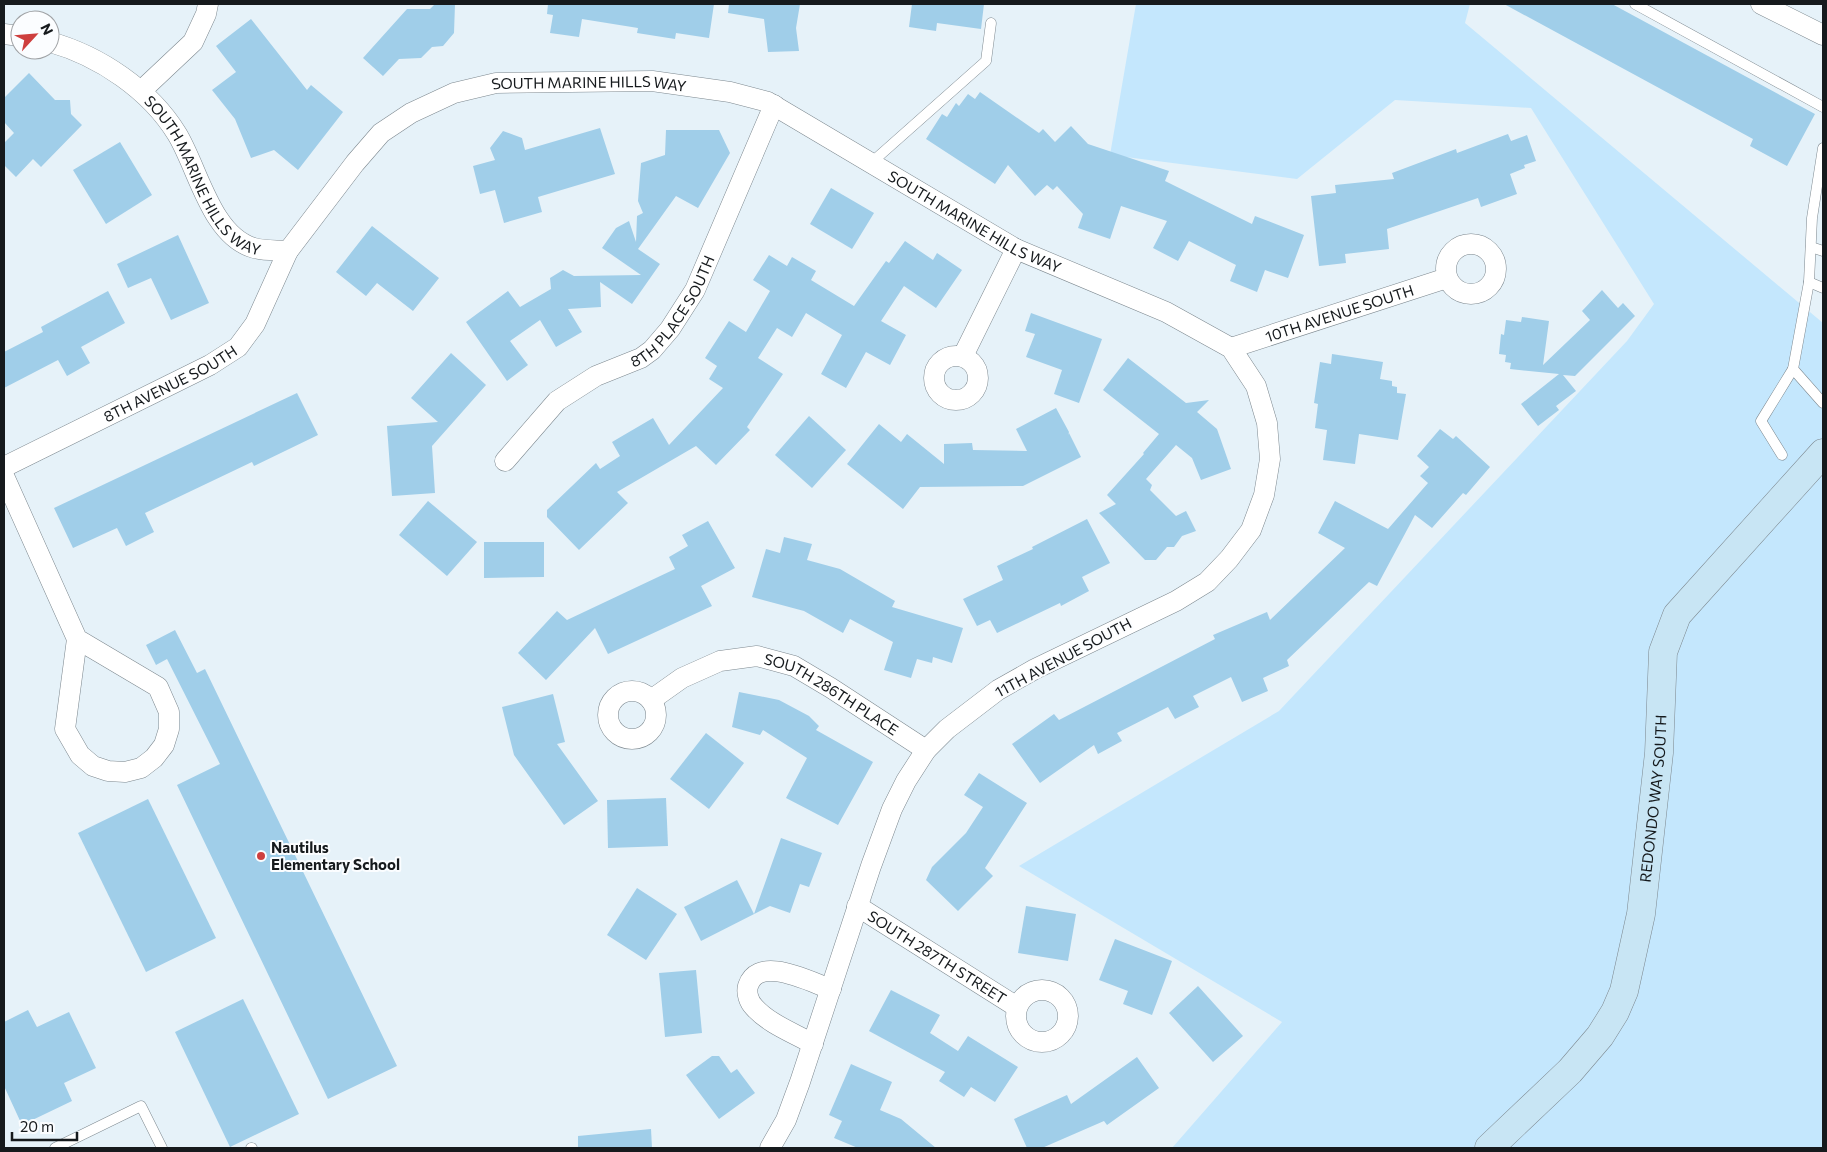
<svg xmlns="http://www.w3.org/2000/svg" width="1827" height="1152" font-family="Commissioner,sans-serif">
<rect width="100%" height="100%" fill="#e6f2f9"/>
<polygon fill="#c4e7fd" points="1136,4 1470,4 1465,23 1823,323 1823,1148 1172,1148 1282,1022 1019,866 1279,711 1627,341 1654,304 1531,108 1395,100 1297,179 1110,155"/>
<g fill="#a0cee9">
<polygon points="435,4 455,4 454,33 443,46 432,47 421,58 399,59 383,76 363,58 407,9 430,9"/>
<polygon points="548,4 714,4 709,38 676,33 675,39 637,33 638,28 582,19 579,37 550,33 553,15 547,14"/>
<polygon points="729,4 800,4 796,28 799,51 768,52 764,19 728,13"/>
<polygon points="912,4 984,4 981,29 937,23 936,31 909,27"/>
<polygon points="1504,4 1612,4 1815,114 1787,166 1750,146 1753,139"/>
<polygon points="251,19 307,90 311,85 343,112 298,170 274,150 251,158 235,119 212,90 236,72 216,46"/>
<polygon points="29,73 55,100 70,100 71,114 82,125 41,167 33,159 16,177 4,165 4,143 14,133 4,122 4,98"/>
<polygon points="980,92 1039,133 1043,129 1055,142 1071,126 1088,144 1169,171 1165,181 1252,224 1255,216 1304,235 1288,278 1265,270 1257,292 1230,281 1236,265 1189,241 1178,261 1153,248 1167,221 1121,206 1110,239 1078,228 1083,214 1057,186 1053,190 1047,185 1035,196 1008,165 995,184 926,139 942,114 947,117 956,103 959,106 968,94 975,99"/>
<polygon points="600,128 615,174 538,197 542,212 504,223 495,190 480,194 473,166 495,160 490,148 503,131 522,138 525,150"/>
<polygon points="666,130 719,130 730,153 698,208 676,196 638,249 660,264 632,304 600,282 601,307 568,309 582,332 556,347 540,320 510,341 528,365 507,381 466,322 508,291 520,307 551,289 550,278 563,270 574,276 641,275 602,248 616,228 629,221 636,242 637,216 643,213 638,201 641,163 665,155"/>
<polygon points="1508,134 1511,141 1527,135 1536,161 1524,165 1525,168 1510,174 1517,194 1481,207 1478,198 1387,229 1389,249 1345,254 1346,263 1319,266 1311,196 1336,193 1335,185 1394,179 1392,173 1456,149 1457,153"/>
<polygon points="120,142 152,195 106,224 73,170"/>
<polygon points="831,188 874,213 852,249 810,224"/>
<polygon points="372,226 439,278 413,311 377,283 366,296 336,272"/>
<polygon points="178,235 209,303 171,320 151,278 128,288 117,264"/>
<polygon points="905,241 933,260 937,253 962,270 936,308 904,286 881,321 906,335 890,365 866,352 846,388 821,374 842,335 806,313 792,337 777,328 758,358 783,374 747,427 750,430 716,465 696,446 617,492 628,503 579,550 547,517 547,510 596,463 600,469 620,456 612,442 653,418 669,445 723,388 709,379 717,366 705,358 729,321 746,332 770,291 753,280 769,255 787,266 792,257 816,271 811,280 854,306 886,261 889,263"/>
<polygon points="1602,290 1618,308 1623,303 1635,316 1575,376 1563,375 1576,391 1556,406 1559,410 1538,426 1521,404 1559,374 1510,369 1511,363 1505,362 1506,355 1499,354 1501,334 1504,335 1506,320 1521,322 1522,317 1549,321 1543,365 1590,320 1582,311"/>
<polygon points="108,291 125,323 81,347 90,363 67,376 58,360 4,388 4,352 43,332 41,327"/>
<polygon points="1031,313 1102,339 1079,403 1054,394 1062,370 1026,357 1035,334 1025,331"/>
<polygon points="451,353 486,385 432,446 435,493 392,496 387,426 438,422 411,398"/>
<polygon points="1332,354 1383,362 1380,379 1392,381 1392,386 1397,387 1397,393 1406,394 1398,440 1359,434 1355,464 1323,460 1327,430 1315,428 1318,404 1314,403 1320,362 1331,364"/>
<polygon points="1128,358 1186,403 1209,400 1197,412 1217,429 1231,469 1201,480 1192,458 1176,445 1146,479 1152,485 1150,490 1176,516 1186,511 1196,531 1182,536 1174,547 1167,547 1156,560 1145,560 1099,513 1116,504 1107,495 1144,454 1143,453 1159,434 1103,390"/>
<polygon points="297,393 318,435 254,466 252,462 145,513 154,532 126,546 117,528 73,548 54,508"/>
<polygon points="1056,408 1069,432 1068,435 1069,433 1081,457 1023,486 920,487 903,509 847,464 879,424 901,442 907,434 944,464 944,444 972,443 973,450 1027,451 1016,429"/>
<polygon points="809,416 846,450 812,488 775,455"/>
<polygon points="1440,429 1453,439 1456,436 1490,467 1466,495 1463,493 1432,528 1415,515 1377,586 1369,582 1287,660 1289,666 1263,678 1268,691 1242,702 1231,677 1193,696 1199,707 1175,719 1168,707 1117,733 1122,741 1098,754 1094,745 1040,783 1012,744 1054,714 1059,720 1215,639 1213,635 1267,612 1270,620 1345,548 1318,533 1335,501 1388,529 1428,483 1420,476 1429,467 1417,456"/>
<polygon points="428,501 477,542 447,576 399,535"/>
<polygon points="1087,519 1110,563 1082,577 1089,591 1061,606 1060,603 997,633 990,620 977,626 963,599 1003,580 997,566 1033,549 1032,547"/>
<polygon points="708,521 735,568 701,586 712,606 608,654 595,628 546,680 518,653 557,611 567,620 675,569 669,557 688,546 682,535"/>
<polygon points="784,537 812,544 807,560 840,569 895,601 892,607 963,628 952,663 933,657 932,663 917,659 911,678 884,670 893,642 850,619 843,633 804,611 752,597 766,549 780,553"/>
<polygon points="484,542 544,542 544,577 484,578"/>
<polygon points="175,630 197,673 205,669 397,1066 328,1099 177,785 220,764 167,659 156,665 146,645"/>
<polygon points="739,692 779,700 809,716 819,726 816,730 873,762 838,825 786,798 807,758 763,730 760,735 732,727"/>
<polygon points="553,694 565,742 557,744 598,801 564,825 514,755 502,707"/>
<polygon points="706,733 744,763 709,809 670,779"/>
<polygon points="979,773 1027,803 985,868 993,876 958,911 926,880 932,867 966,833 983,807 964,795"/>
<polygon points="666,798 668,846 608,848 607,800"/>
<polygon points="148,799 216,938 146,972 78,833"/>
<polygon points="781,838 822,853 809,887 800,884 790,913 770,906 701,941 684,907 737,880 754,914"/>
<polygon points="637,888 677,914 646,960 607,935"/>
<polygon points="1026,906 1076,914 1068,961 1018,953"/>
<polygon points="1115,939 1172,961 1152,1015 1123,1004 1128,991 1099,980"/>
<polygon points="696,970 702,1033 665,1037 659,973"/>
<polygon points="1198,986 1243,1036 1213,1062 1169,1013"/>
<polygon points="891,990 940,1015 930,1033 958,1051 968,1036 1018,1067 995,1102 971,1087 964,1097 939,1081 945,1072 869,1031"/>
<polygon points="243,999 299,1114 230,1147 175,1032"/>
<polygon points="28,1010 37,1027 69,1012 96,1068 64,1083 72,1101 22,1125 4,1086 4,1022"/>
<polygon points="712,1056 719,1056 731,1073 737,1069 755,1093 719,1119 686,1075"/>
<polygon points="1137,1057 1159,1088 1107,1125 1104,1121 1042,1148 1027,1148 1014,1119 1067,1095 1071,1104"/>
<polygon points="851,1064 892,1082 880,1110 901,1119 936,1148 858,1148 834,1138 842,1121 829,1115"/>
<polygon points="651,1129 652,1148 578,1148 578,1136"/>
</g>
<g fill="none" stroke-linecap="round" stroke-linejoin="round">
<g stroke="#7d888f" stroke-width="11">
<g id="lane">
<polyline points="1635,4 1823,107"/>
<polyline points="1823,148 1812,218 1809,282 1793,369 1823,403"/>
<polyline points="871,163 986,61 991,23"/>
<polyline points="1811,247 1823,251"/>
<polyline points="1809,282 1823,288"/>
<polyline points="1782,455 1761,421 1793,369"/>
<polyline points="55,1148 141,1106 162,1148"/>
<polyline points="251,1148 252,1148"/>
</g>
</g>
<g stroke="#7d888f" stroke-width="21">
<g id="street">
<polyline points="1761,4 1823,35"/>
<polyline points="4,34 20,36"/>
<path id="s1" d="M50 42C100 56 150 90 177 134 198 168 211 236 254 248 264 251 277 250 288 251L355 163 381 133 411 113 454 93 496 83 652 81 730 92 768 102 1016 249 1166 312 1231 348 1256 386 1267 423 1270 459 1264 495 1251 530 1229 559 1207 582 1176 601 1035 669 998 690 947 729 926 750 906 781 892 809 871 866 800 1082 786 1120 770 1148"/>
<polyline points="141,91 193,42 206,14 208,4"/>
<circle cx="1471" cy="269" r="25"/>
<path id="s2" d="M1231 348 1447 278"/>
<circle cx="956" cy="378" r="22"/>
<polyline points="963,356 1016,249"/>
<path id="s3" d="M505 461 557 401 596 376 641 358 652 350 670 329 695 290 774 105"/>
<path id="s4" d="M4 467 210 365 238 347 255 324 288 251"/>
<polyline points="4,476 77,639 158,687 169,712 169,729 164,745 154,758 141,768 125,772 108,771 93,766 80,755 65,729 77,639"/>
<circle cx="632" cy="715" r="24"/>
<path id="s5" d="M651 700 682 678 720 661 757 656 794 666 831 688 926 750"/>
<path id="s6" d="M857 906 1017 1007"/>
<circle cx="1042" cy="1016" r="26"/>
<path d="M813 1044C794 1033 769 1024 754 1007 749 1002 746 993 748 986 758 954 810 982 831 989"/>
</g>
</g>
<g stroke="#7d888f" stroke-width="29">
<g id="secondary">
<path id="s7" d="M1489 1148 1570 1071 1600 1036 1615 1012 1624 991 1641 914 1659 753 1663 652 1677 615 1823 453"/>
</g>
</g>
<use href="#lane" stroke="#fff" stroke-width="10"/>
<use href="#street" stroke="#fff" stroke-width="20"/>
<use href="#secondary" stroke="#c8e5f4" stroke-width="28"/>
</g>
<circle fill="#ce3f3e" stroke="#fbfdff" stroke-width="2" cx="261" cy="856" r="5"/>
<g text-anchor="middle" dominant-baseline="central" stroke-width="4" stroke-linejoin="round" paint-order="stroke">
<g font-size="15" fill="#161a1d" stroke="#fbfdff">
<text stroke="none"><textPath href="#s1" startOffset="706">SOUTH MARINE HILLS WAY</textPath></text>
<text stroke="none"><textPath href="#s1" startOffset="211">SOUTH MARINE HILLS WAY</textPath></text>
<text stroke="none"><textPath href="#s1" startOffset="1126">SOUTH MARINE HILLS WAY</textPath></text>
<text stroke="none"><textPath href="#s3" startOffset="231">8TH PLACE SOUTH</textPath></text>
<text stroke="none"><textPath href="#s2" startOffset="114">10TH AVENUE SOUTH</textPath></text>
<text stroke="none"><textPath href="#s4" startOffset="186">8TH AVENUE SOUTH</textPath></text>
<text transform="translate(1063 657) rotate(-28)">11TH AVENUE SOUTH</text>
<text stroke="none"><textPath href="#s5" startOffset="201">SOUTH 286TH PLACE</textPath></text>
<text stroke="none"><textPath href="#s7" startOffset="404">REDONDO WAY SOUTH</textPath></text>
<text stroke="none"><textPath href="#s6" startOffset="95">SOUTH 287TH STREET</textPath></text>
</g>
<g font-size="15" font-weight="bold" fill="#161a1d" stroke="#fbfdff" text-anchor="start">
<text x="271" y="847">Nautilus<tspan x="271" dy="17">Elementary School</tspan></text>
</g>
</g>
<rect width="1827" height="1152" fill="none" stroke="#161a1d" stroke-width="10"/>
<g transform="translate(35 35) rotate(64)"><circle r="24" fill="#fbfdff" stroke="#9fa2a5"/>
<path d="M0-4L9 19L0 12L-9 19Z" fill="#ce3f3e"/>
<text y="-8" font-size="14" font-weight="bold" text-anchor="middle" fill="#161a1d">N</text>
</g>
<path d="M12 1132v8h65v-8" fill="none" stroke="#161a1d" stroke-width="2.5"/>
<text x="20" y="1132" font-size="15" fill="#161a1d" stroke="#fbfdff" stroke-width="4" paint-order="stroke">20 m</text>
</svg>
